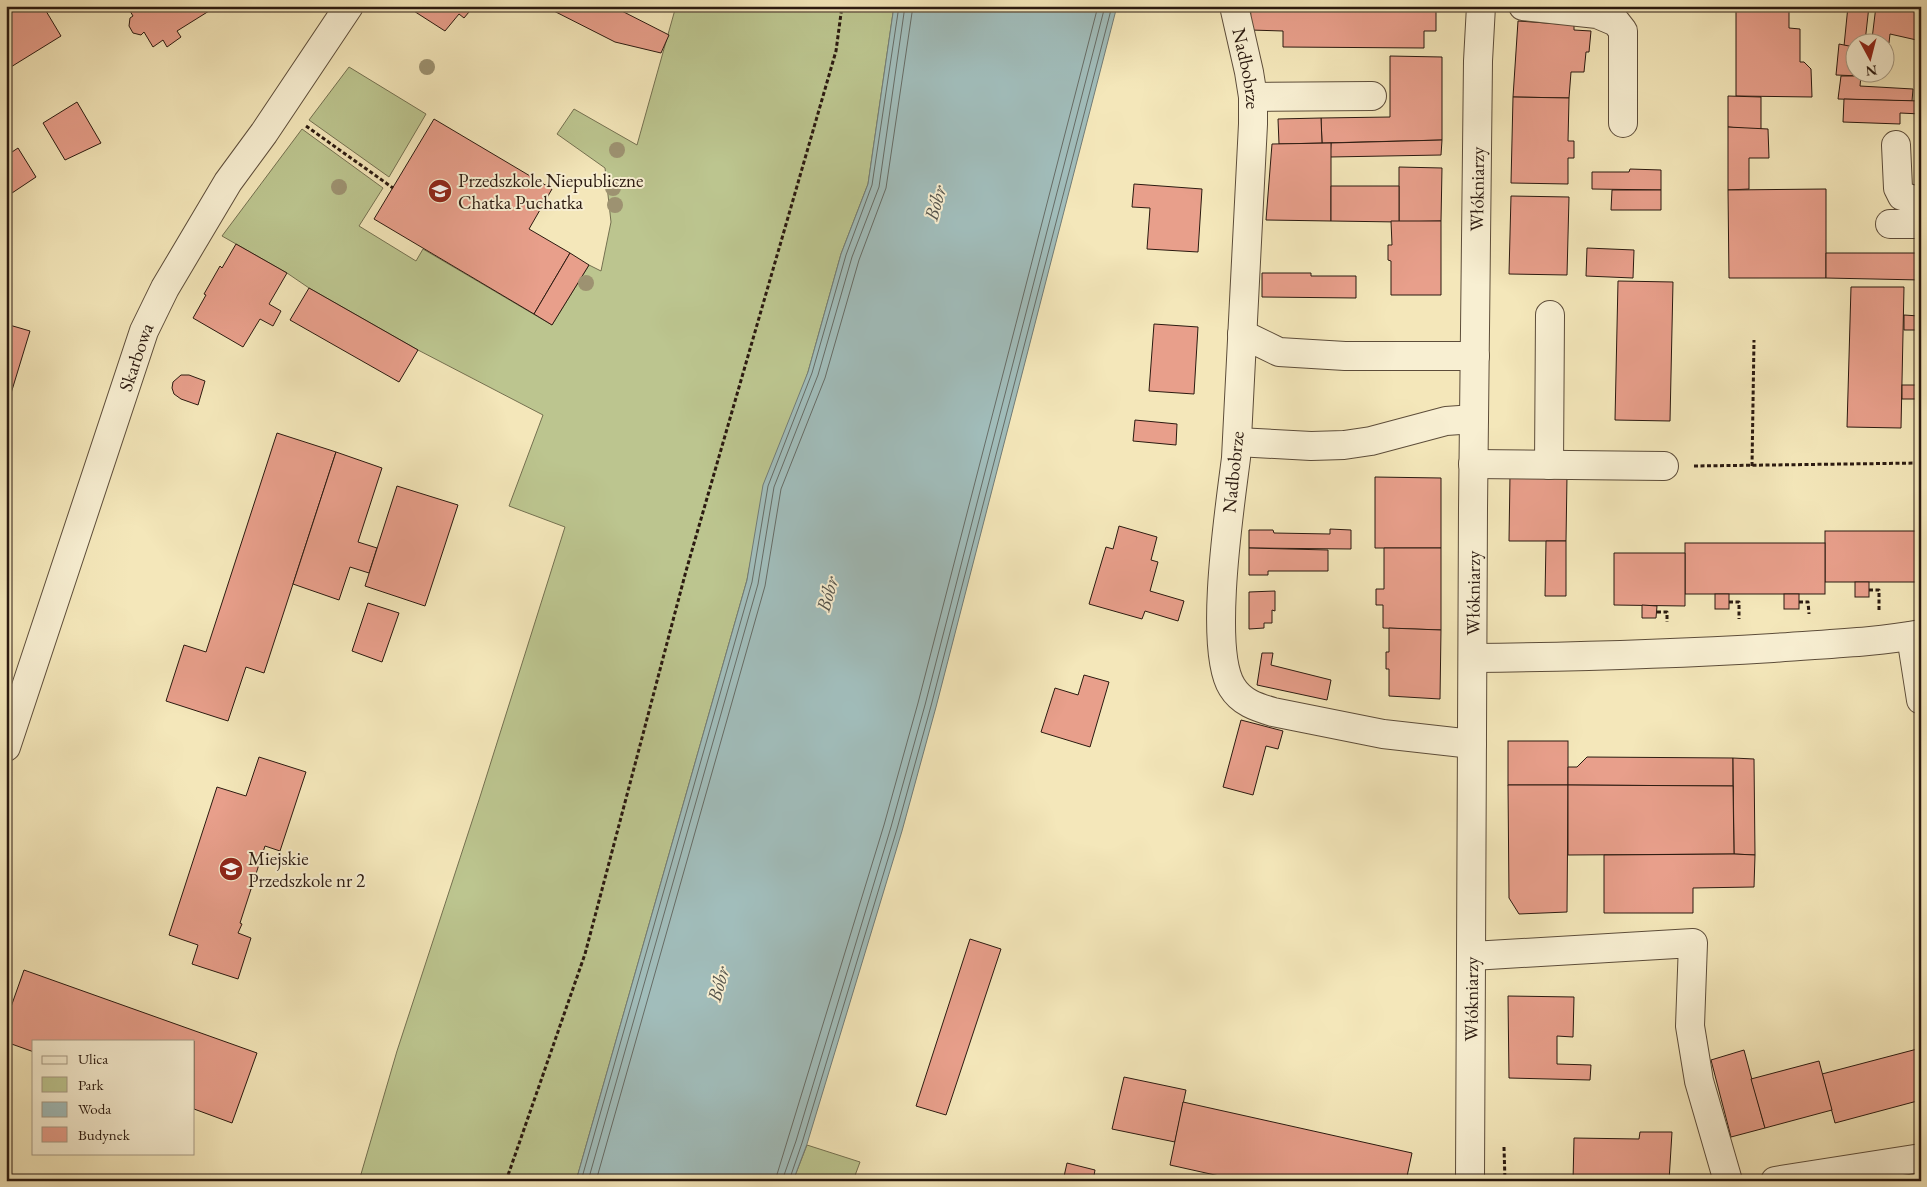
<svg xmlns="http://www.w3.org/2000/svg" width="1927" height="1187" font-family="'EB Garamond',serif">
<rect width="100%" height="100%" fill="#f4e7ba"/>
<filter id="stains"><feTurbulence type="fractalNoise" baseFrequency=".004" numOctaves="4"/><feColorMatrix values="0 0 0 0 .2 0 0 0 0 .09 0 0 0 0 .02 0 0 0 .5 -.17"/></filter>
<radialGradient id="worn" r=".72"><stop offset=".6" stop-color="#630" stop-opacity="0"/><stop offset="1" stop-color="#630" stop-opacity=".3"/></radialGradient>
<g fill="#bcc58f" stroke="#747050">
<polygon points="676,6 894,6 868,184 841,254 808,372 755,538 747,580 576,1181 359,1181 397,1051 479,800 565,527 509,506 543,415 418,350 309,288 287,273 222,236 302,129 383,188 359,226 416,261 423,249 552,325 589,265 601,271 611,222 605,168 557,134 574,109 637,145"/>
<polygon points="349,67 426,114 389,177 309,120"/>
<polygon points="807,1145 860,1162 853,1181 793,1181"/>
</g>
<polygon fill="#a1bdbb" stroke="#727c77" points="894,6 1117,6 936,707 902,831 807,1144 793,1181 576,1181 747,580 763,485 808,372 841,254 868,184"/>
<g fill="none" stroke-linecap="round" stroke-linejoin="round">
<g stroke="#666c66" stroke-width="1">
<polyline points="581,1181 752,582 768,486 812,373 846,255 872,185 899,6"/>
<polyline points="588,1181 758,584 774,487 818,375 852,257 879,187 905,6"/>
<polyline points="596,1181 765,586 781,489 825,378 859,260 886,188 913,6"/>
<polyline points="775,1181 884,825 918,703 1098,6"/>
<polyline points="782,1181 796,1141 891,827 925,705 1105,6"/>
<polyline points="789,1181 802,1143 897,829 931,706 1112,6"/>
</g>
</g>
<g fill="#e89f8b" stroke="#2b1a10">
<polygon points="6,6 43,6 61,36 6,70"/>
<polygon points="127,6 206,6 209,11 177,31 181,37 167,47 163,40 153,47 144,32 141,35 133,33 129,26 130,18 133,16"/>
<polygon points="406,6 474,6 464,18 459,14 445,31"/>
<polygon points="544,6 612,6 669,35 661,53 615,42"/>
<polygon points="1251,6 1436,6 1436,31 1424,31 1424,48 1283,47 1283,31 1250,30"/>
<polygon points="1736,6 1789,6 1789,28 1800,29 1800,62 1804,62 1811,69 1812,97 1736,96"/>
<polygon points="1848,6 1869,6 1865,42 1854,42 1854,47 1844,46"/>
<polygon points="1876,6 1913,6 1921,8 1921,41 1890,34 1889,43 1872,39"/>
<polygon points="1518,21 1574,25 1574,30 1591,31 1589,52 1586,52 1584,72 1571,72 1569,98 1513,97"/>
<polygon points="1839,44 1854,47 1854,72 1862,72 1861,76 1836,75"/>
<polygon points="1390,56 1442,57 1442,140 1322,143 1321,118 1390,117"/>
<polygon points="1841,76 1861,76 1860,86 1913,89 1912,101 1838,99"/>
<polygon points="1728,96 1761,97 1761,130 1728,127"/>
<polygon points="1513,97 1569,98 1568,141 1574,141 1574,158 1568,158 1568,184 1511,183"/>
<polygon points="1844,99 1921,101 1921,114 1900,113 1900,124 1843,122"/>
<polygon points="77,102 101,143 65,160 43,123"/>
<polygon points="1321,118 1322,143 1279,144 1278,119"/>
<polygon points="434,119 552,189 529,229 570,253 534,314 374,219"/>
<polygon points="1728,127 1768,129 1769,158 1749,158 1749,189 1728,190"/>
<polygon points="1442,140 1441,155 1330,157 1331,143"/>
<polygon points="1331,143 1331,221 1266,220 1272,144"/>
<polygon points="18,148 36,177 9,195 6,191 6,156"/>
<polygon points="1399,167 1442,168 1441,221 1399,222"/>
<polygon points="1630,169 1661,170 1661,190 1592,189 1592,172 1629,172"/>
<polygon points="1134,184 1202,189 1198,252 1147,249 1150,208 1132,207"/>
<polygon points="1331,186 1399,186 1399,222 1331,221"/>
<polygon points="1826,189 1826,278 1729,278 1728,190"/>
<polygon points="1612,190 1661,190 1661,210 1611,210"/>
<polygon points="1511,196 1569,197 1567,275 1509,274"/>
<polygon points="1391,221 1441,221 1441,295 1391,295 1391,261 1388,260 1388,245 1392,245"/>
<polygon points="236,244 287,273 269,304 281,311 273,326 260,319 243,347 193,318 206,295 204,294 220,266 222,268"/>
<polygon points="1587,248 1634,250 1633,278 1586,276"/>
<polygon points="570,253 589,265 552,325 534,314"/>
<polygon points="1826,253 1921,253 1921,280 1826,278"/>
<polygon points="1262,273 1311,273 1311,276 1356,276 1356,298 1262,297"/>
<polygon points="1618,281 1673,282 1670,421 1615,420"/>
<polygon points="1851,287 1904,287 1901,428 1847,427"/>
<polygon points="309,288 418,350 399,382 290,320"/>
<polygon points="1904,315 1919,316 1919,330 1904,330"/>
<polygon points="6,324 30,331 9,400 6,399"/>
<polygon points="1154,324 1198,327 1194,394 1149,391"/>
<polygon points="181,375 189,375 205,381 198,405 181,399 174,394 172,388 173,382"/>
<rect x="1902" y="385" width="15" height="14"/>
<polygon points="1135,420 1177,424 1176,445 1133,441"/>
<polygon points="277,433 336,452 264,673 246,667 228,721 166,701 184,645 206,652"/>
<polygon points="336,452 382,468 358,542 377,548 369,573 350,567 339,600 293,584"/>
<polygon points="1510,475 1567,476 1566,541 1509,541"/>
<polygon points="1375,477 1441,478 1441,548 1375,548"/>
<polygon points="397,486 458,505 425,606 365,586"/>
<polygon points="1119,526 1157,537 1151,560 1158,562 1150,591 1184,601 1178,621 1145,611 1142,619 1089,604 1106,547 1113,549"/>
<polygon points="1330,529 1351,530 1351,549 1249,548 1249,530 1273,530 1274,533 1330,534"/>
<rect x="1825" y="531" width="96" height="51"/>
<polygon points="1546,541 1566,541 1566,596 1545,596"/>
<rect x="1685" y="543" width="140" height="51"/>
<polygon points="1249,548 1328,550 1328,571 1268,571 1268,575 1249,575"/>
<polygon points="1384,548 1441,548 1441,630 1383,628 1383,605 1376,605 1376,589 1384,589"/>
<polygon points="1614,553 1685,553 1685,606 1614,605"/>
<rect x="1855" y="582" width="14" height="15"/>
<polygon points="1275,591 1275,611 1272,610 1272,623 1264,623 1264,628 1249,629 1249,592"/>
<rect x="1715" y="594" width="14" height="15"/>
<rect x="1784" y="594" width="15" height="15"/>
<polygon points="368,603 399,613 382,662 352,651"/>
<polygon points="1642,605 1657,606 1656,618 1642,618"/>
<polygon points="1389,628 1441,630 1440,699 1389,696 1389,669 1386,669 1386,652 1389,652"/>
<polygon points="1262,653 1273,653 1271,665 1331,680 1327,700 1257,685"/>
<polygon points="1084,675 1109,682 1090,747 1041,732 1055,688 1078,695"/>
<polygon points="1241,720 1283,731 1278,749 1266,746 1253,795 1223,787"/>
<rect x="1508" y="741" width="60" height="44"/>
<polygon points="259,757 306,772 280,851 265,846 240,923 242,924 238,933 251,938 238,979 192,964 198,945 169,935 217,787 246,796"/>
<polygon points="1587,757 1733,758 1733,786 1568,785 1568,767 1577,767"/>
<polygon points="1733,758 1754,759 1755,855 1734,854"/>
<polygon points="1508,785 1568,785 1567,912 1519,914 1509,898"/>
<polygon points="1568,785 1733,786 1734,854 1568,855"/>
<polygon points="1734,854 1755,855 1754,887 1693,888 1693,913 1604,913 1604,855"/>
<polygon points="970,939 1001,949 946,1115 916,1106"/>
<polygon points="24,970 257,1053 232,1123 194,1109 194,1041 34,1041 34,1052 6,1042 6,1021"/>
<polygon points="1508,996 1574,997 1573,1037 1557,1036 1557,1064 1591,1065 1590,1080 1509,1078"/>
<polygon points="1921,1048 1921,1100 1835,1123 1822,1074"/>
<polygon points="1744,1050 1765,1128 1731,1137 1711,1060"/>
<polygon points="1819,1061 1832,1110 1765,1128 1751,1079"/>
<polygon points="1124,1077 1186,1090 1175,1142 1112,1129"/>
<polygon points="1183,1102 1412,1153 1406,1181 1242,1181 1170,1165"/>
<polygon points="1640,1132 1672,1132 1669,1181 1573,1181 1574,1138 1639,1139"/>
<polygon points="1067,1163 1095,1170 1093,1181 1063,1181"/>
</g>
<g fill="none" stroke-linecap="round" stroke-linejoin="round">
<g stroke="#5d4d3a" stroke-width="30">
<g id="minor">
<path id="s1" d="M1234 6 1249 72 1253 97V124L1236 458C1230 506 1208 649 1232 687 1241 702 1256 707 1273 712L1383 734 1472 744"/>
<polyline points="1523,6 1597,14 1616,22 1623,31 1623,123"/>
<polyline points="1253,97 1372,96"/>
<polyline points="1896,145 1898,188 1902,196 1921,202"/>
<polyline points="1890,224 1921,224"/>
<polyline points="1242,334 1279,352 1345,356 1475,356"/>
<polyline points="1237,442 1311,446 1344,445 1371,441 1446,421 1474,419"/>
<polyline points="1473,464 1664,466"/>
<polyline points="1549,465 1550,315"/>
<polyline points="1911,636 1921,700"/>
<path d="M1473 658C1573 657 1673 654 1773 648 1822 644 1873 643 1921 634"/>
<path id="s2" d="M6 747 144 331 165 288 228 182 264 133 349 6"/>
<polyline points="1472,956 1693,943 1690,1026 1699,1081 1728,1181"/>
<path id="s3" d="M1470 1181 1473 508 1478 61 1481 6"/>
<polyline points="1775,1181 1921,1158"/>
</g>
</g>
<g stroke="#2b1a10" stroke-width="3" stroke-dasharray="4 2.5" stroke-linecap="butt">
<polyline points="306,126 393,188"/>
<polyline points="1919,323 1921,323"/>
<polyline points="1917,392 1921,392"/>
<polyline points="1694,466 1921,463"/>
<polyline points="1752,466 1754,340"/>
<polyline points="1869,590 1879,590 1879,610"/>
<polyline points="1729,602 1739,602 1739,619"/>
<polyline points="1799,602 1808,602 1809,614"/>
<polyline points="1657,612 1667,612 1667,622"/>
<polyline points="1504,1147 1505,1181"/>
<polyline points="506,1181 585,954 686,571 836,51 842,6"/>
</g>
<use href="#minor" stroke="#f8efd2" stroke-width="28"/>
</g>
<g fill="#9d9271">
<circle cx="427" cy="67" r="8"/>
<circle cx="617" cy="150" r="8"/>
<circle cx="339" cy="187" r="8"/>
<circle cx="613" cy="188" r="8"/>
<circle cx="615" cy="205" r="8"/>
<circle cx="586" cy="283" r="8"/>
</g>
<defs>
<g id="school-disc" transform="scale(1.25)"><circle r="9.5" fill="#8f2418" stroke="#f8efd2"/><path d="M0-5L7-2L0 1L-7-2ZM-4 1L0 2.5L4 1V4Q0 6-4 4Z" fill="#fff"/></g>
</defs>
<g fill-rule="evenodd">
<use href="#school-disc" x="440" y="191"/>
<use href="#school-disc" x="231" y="869"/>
</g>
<g text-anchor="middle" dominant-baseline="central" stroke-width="4" stroke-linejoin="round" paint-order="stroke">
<g font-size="19" fill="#2b1a10" stroke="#f8efd2">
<text stroke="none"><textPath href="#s1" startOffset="64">Nadbobrze</textPath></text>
<text stroke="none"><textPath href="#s3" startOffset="992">Włókniarzy</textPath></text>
<text stroke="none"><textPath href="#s2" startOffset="411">Skarbowa</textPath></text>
<text transform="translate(1233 472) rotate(-84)">Nadbobrze</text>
<text stroke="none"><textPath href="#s3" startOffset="588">Włókniarzy</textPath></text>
<text stroke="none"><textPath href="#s3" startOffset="182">Włókniarzy</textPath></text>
</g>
<g font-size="19" fill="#2b1a10" stroke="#f8efd2" text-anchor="start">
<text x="458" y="180">Przedszkole Niepubliczne<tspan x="458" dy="22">Chatka Puchatka</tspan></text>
<text x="248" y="858">Miejskie<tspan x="248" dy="22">Przedszkole nr 2</tspan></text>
</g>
<g font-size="20" font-style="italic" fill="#54534c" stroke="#f8efd2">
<text transform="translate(935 203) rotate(-74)">Bóbr</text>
<text transform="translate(827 594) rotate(-74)">Bóbr</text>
<text transform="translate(718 984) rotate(-74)">Bóbr</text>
</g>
</g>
<rect width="1927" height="1187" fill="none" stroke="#f4e7ba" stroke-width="25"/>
<rect x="8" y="8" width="1912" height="1172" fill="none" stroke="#2b1a10" stroke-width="2.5"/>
<rect x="12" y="12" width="1902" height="1162" fill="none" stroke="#2b1a10"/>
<rect x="32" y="1040" width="162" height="115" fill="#f8efd2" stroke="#a69a84"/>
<rect x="42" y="1056" width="25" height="8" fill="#f8efd2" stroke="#a69a84"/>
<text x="78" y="1064" font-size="15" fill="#2b1a10">Ulica</text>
<rect x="42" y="1077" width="25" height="15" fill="#bcc58f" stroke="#a69a84"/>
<text x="78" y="1090" font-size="15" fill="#2b1a10">Park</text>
<rect x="42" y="1102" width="25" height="15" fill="#a1bdbb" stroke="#a69a84"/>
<text x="78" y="1114" font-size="15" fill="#2b1a10">Woda</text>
<rect x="42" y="1127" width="25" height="15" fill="#e89f8b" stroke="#a69a84"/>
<text x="78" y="1140" font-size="15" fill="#2b1a10">Budynek</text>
<g transform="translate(1870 58) rotate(173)"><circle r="24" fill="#f8efd2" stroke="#a69a84"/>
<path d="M0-4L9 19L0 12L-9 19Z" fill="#8f2418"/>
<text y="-8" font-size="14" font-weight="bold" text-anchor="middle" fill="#2b1a10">N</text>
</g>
<rect width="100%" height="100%" filter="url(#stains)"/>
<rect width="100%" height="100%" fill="url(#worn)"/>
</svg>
